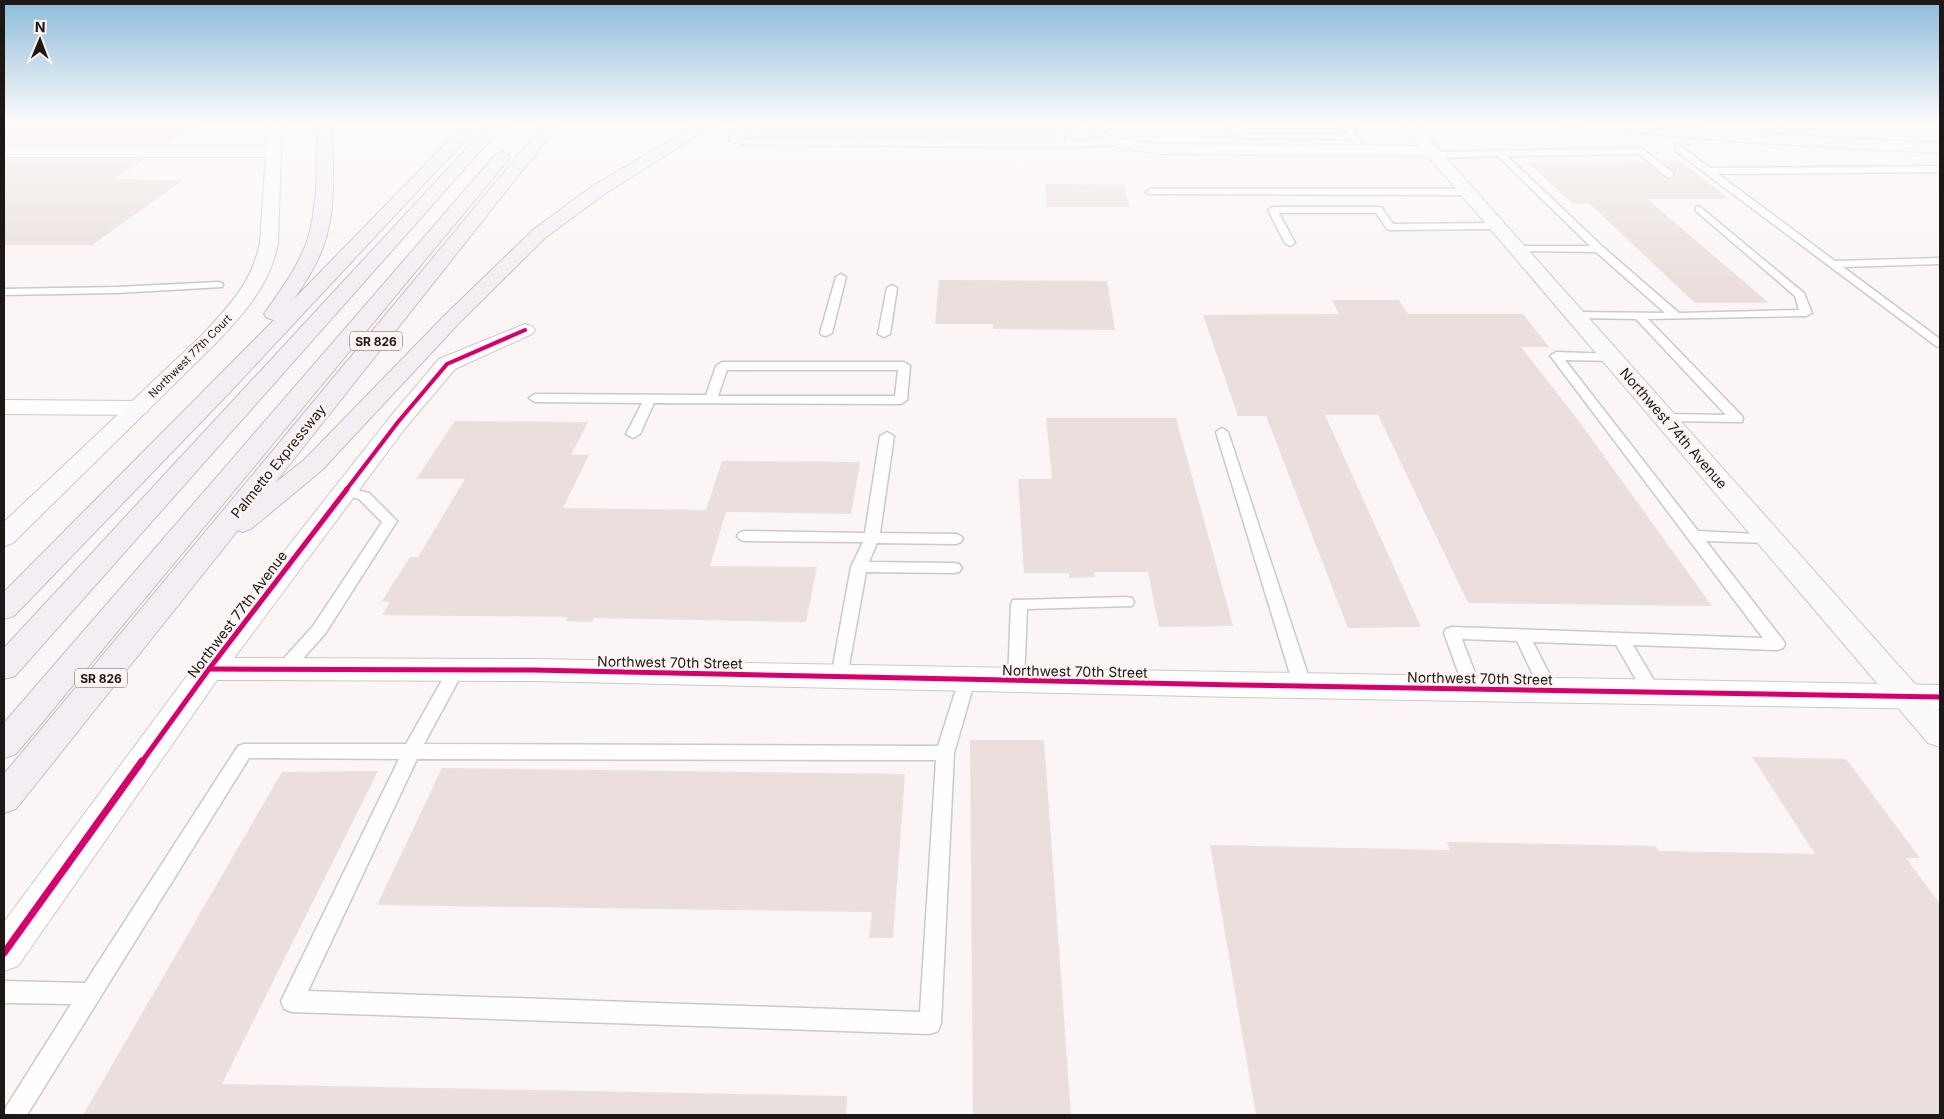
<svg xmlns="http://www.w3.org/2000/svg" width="1944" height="1119" font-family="Inter,sans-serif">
<rect width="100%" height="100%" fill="#fbf6f5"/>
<g fill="#eadfdc">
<polygon points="4,123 199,123 165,145 4,145"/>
<polygon points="762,123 1056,125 1057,129 1054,133 1054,139 755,137"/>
<polygon points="4,159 145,159 114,179 183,180 92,245 4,245"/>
<polygon points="1645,161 1666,178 1673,179 1675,177 1674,172 1661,161 1680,161 1729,199 1647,199 1769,303 1695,303 1590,204 1573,204 1528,162"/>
<polygon points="1045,184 1124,185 1129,207 1047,207"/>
<polygon points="939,280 1107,281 1115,330 993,329 993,324 935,324"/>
<polygon points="1332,300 1399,300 1408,314 1523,314 1549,347 1521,347 1581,424 1712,606 1468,603 1378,415 1325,415 1421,627 1348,628 1266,416 1238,416 1203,315 1339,314"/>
<polygon points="1046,418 1176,418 1233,626 1159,627 1148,572 1094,572 1095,577 1069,578 1069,573 1024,573 1018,479 1052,479"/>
<polygon points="455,421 588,422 571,455 589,455 563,508 706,510 722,461 860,462 851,514 726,512 710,566 817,567 806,622 594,618 592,622 566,621 568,617 382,615 390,602 382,601 410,557 418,557 465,479 416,479"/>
<polygon points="970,740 1044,740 1071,1115 973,1115"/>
<polygon points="1752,757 1846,759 1920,858 1906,858 1940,904 1940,1115 1256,1115 1210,845 1450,850 1447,842 1656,846 1658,851 1815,854"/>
<polygon points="442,768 905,774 893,938 869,938 872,912 377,905"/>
<polygon points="378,771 222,1084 847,1096 846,1115 83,1115 282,772"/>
</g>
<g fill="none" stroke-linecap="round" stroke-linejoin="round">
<g stroke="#cdc8c7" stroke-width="3">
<g id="lane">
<polygon points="747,123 757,123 738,138 747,139 1056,141 1056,133 1062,125 1078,123 1064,133 1064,141 1105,140 1091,129 1090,123 1098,123 1099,128 1117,142 1113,145 1071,147 747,145 730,141 729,139 732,133"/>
<polygon points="1225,123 1233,123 1238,130 1250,134 1348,134 1340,123 1348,123 1362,143 1355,145 1351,139 1250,138 1232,134"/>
<polygon points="1676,147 1682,147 1710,168 1940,166 1940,172 1718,174 1835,261 1940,258 1940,264 1843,267 1940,339 1940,347 1936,346 1705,173 1676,151"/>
<polygon points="1641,148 1673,173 1673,177 1667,177 1639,154 1507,156 1603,247 1679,313 1799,310 1795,296 1696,211 1696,207 1699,206 1804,293 1812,313 1806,316 1648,319 1742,416 1743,419 1742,422 1661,421 1660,418 1661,415 1666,414 1726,415 1636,319 1576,318 1570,315 1576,312 1665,313 1596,252 1514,251 1513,249 1518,246 1590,246 1498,156 1435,158 1431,155 1435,152"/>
<polygon points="1151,189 1468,189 1473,192 1468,195 1148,194 1146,192"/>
<polygon points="1273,207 1379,207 1382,208 1393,224 1498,223 1503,226 1498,229 1390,230 1387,229 1376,213 1279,213 1295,243 1290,246 1285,243 1268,210"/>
<polygon points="841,274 846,277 832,333 826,336 822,335 820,333 836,277"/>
<polygon points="218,282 222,283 223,285 222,287 117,293 4,295 4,289 117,287"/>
<polygon points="892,285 897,288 890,334 884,337 878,334 887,288"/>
<polygon points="1556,352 1616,354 1618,357 1616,360 1612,361 1565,360 1698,531 1774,535 1776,538 1774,541 1769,543 1706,541 1783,640 1785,644 1783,648 1777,650 1633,645 1661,692 1658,697 1652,699 1646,697 1616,645 1533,642 1558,691 1555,696 1549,698 1543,696 1517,641 1462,639 1481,689 1478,694 1472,695 1466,694 1444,633 1446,629 1452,627 1763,638 1552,358 1550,356"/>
<path d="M722 362H904L910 366 907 400 901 404 654 403 640 434 633 438 626 434 642 403 535 402 529 398 535 394 706 395 716 366ZM727 370H898L895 396H718Z"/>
<polygon points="1222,428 1228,432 1312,687 1309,692 1303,693 1297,692 1294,687 1216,432"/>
<polygon points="887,432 894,436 880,533 956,534 961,536 963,539 961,542 956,544 877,543 869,562 954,563 959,564 962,568 959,572 954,573 866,572 847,677 845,681 839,683 833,681 831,677 851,567 863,542 744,541 739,539 737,536 739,533 744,531 865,533 880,436"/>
<polygon points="345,487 369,493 397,521 325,634 290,673 284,675 278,673 276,669 278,665 313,626 382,522 359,499 340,494 338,491 340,488"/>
<polygon points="1126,597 1132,598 1134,602 1132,606 1027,609 1024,681 1022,686 1016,687 1010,686 1008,681 1011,604 1013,600"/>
<path d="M456 664 462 666 464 670 424 744 938 746 959 680 961 675 967 674 973 675 975 680 954 753 941 1023 938 1031 930 1034 292 1012 284 1009 281 1001 399 759 249 758 27 1115H4L6 1107 71 1004 4 1003V981L85 983 238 746 244 744H406L450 666ZM417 759 936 760 920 1012 308 991Z"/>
</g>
</g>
<g stroke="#cdc8c7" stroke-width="2">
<g id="street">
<polygon points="1113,137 1158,144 1432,146 1438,148 1440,151 1438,154 1432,156 1158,154 1108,145 1105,142 1108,139"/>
<polygon points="4,147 273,147 279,149 281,152 279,155 273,157 4,157"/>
<polygon points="525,324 532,326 535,330 532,334 455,369 406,427 234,658 533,659 1940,685 1940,709 1236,697 533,681 217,680 18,966 4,971 4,922 198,661 390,417 439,359"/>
<polygon points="4,400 138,401 146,403 150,408 146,413 138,415 4,414"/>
</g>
</g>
<g stroke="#cdc8c7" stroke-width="2">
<g id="secondary">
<path d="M268 123H282L278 243C270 285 244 314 215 344L13 543 4 546V522L201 336C229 306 251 284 260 243Z"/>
<polygon points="1400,123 1415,123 1940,712 1940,747 1928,743"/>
</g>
</g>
<g stroke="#c6bdc4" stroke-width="2">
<g id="primary">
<path d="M1399 123H1415V124L1413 127C1407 129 1402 128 1399 123Z"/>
<polygon points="1562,123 1625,123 1754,133 1940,143 1940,153 1754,143 1569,127 1564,126"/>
</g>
</g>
<g stroke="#c6bdc4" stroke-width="2">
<g id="highway">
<path d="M318 123H332C332 161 337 201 326 238 320 260 307 280 294 299L457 132H467L470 135 230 392 14 616 4 619V592L274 320 267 318 264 314C281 290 299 266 308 238 319 201 316 161 318 123Z"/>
<polygon points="490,123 505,123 15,676 4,679 4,648"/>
<polygon points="545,123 560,123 275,483 304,460 446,314 533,230 591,187 699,123 717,123 603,195 545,238 460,322 322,470 251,529 242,532 238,530 16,809 4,813 4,774"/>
<polygon points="502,152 508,154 510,157 508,160 16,754 4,758 4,723 496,154"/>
</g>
</g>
<use href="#lane" fill="#fefefe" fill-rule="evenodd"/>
<use href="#street" fill="#fefefe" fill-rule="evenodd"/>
<use href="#secondary" fill="#fbf9fb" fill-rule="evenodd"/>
<use href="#primary" fill="#f8f4f8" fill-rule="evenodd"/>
<use href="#highway" fill="#f4edf4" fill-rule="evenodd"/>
<g stroke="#fef5f2" stroke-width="6">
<polyline id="cycleway-far2" points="346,490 398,422 447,364 525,330"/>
</g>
<g stroke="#fef5f2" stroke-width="8">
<g id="cycleway-far1">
<polyline points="209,669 533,670 1236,685 1940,697"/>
<polyline points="141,763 209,669 347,489"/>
</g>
</g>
<g stroke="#fef5f2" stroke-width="10">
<polyline id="cycleway" points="4,953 142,761"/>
</g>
<use href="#cycleway-far2" stroke="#d6006c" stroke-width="4"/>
<use href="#cycleway-far1" stroke="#d6006c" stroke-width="5"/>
<use href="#cycleway" stroke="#d6006c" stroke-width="7"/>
</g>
<linearGradient id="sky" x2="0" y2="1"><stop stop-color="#8dbcdb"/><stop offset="0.44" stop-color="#fdfbfa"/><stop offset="1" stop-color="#fdfbfa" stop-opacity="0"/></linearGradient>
<rect width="1944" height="280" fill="url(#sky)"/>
<g text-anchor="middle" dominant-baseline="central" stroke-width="5" stroke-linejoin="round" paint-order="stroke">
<g font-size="11" fill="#1d1816" stroke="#fef5f2">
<text transform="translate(190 356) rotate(-45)">Northwest 77th Court</text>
</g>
<g fill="#fef5f2" stroke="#605a58" stroke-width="1">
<rect x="350" y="331.5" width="52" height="19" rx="4"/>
<rect x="75" y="668.5" width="52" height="19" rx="4"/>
</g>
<g font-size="12" font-weight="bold" fill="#1d1816">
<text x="376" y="341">SR 826</text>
<text x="101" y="678">SR 826</text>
</g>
<g font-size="14" fill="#1d1816" stroke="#fef5f2">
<text transform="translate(1674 428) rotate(49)">Northwest 74th Avenue</text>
<text transform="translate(278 461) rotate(-51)">Palmetto Expressway</text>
<text transform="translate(237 614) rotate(-53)">Northwest 77th Avenue</text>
<text transform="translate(670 662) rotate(1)">Northwest 70th Street</text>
<text transform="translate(1075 671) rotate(1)">Northwest 70th Street</text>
<text transform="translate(1480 678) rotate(1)">Northwest 70th Street</text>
</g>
</g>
<rect width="1944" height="1119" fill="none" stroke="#1d1816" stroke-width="10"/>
<g transform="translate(40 40) rotate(1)" stroke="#fef5f2" stroke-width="4" paint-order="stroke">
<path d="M0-4L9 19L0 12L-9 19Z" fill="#1d1816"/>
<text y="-8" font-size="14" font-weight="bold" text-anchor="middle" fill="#1d1816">N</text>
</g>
</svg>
